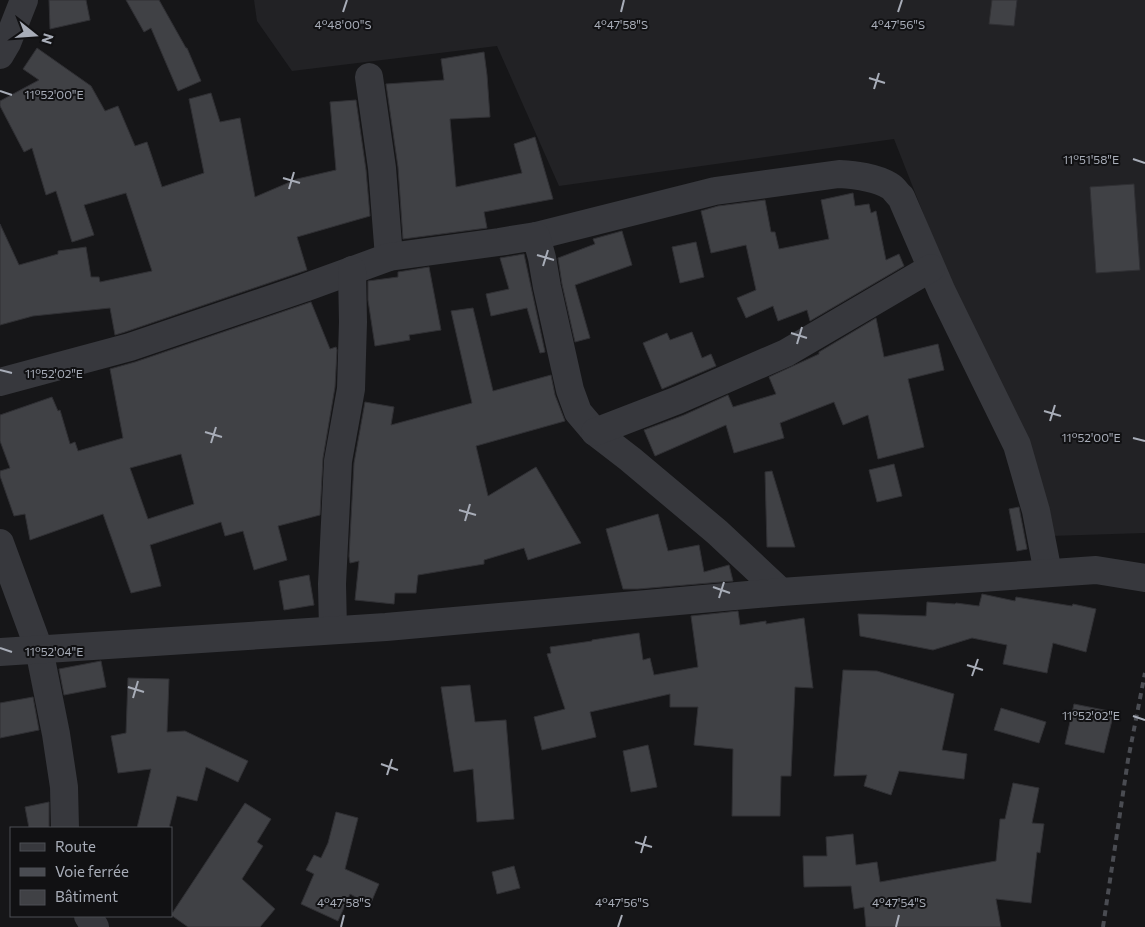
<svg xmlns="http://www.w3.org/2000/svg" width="1145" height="927" font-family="Commissioner,sans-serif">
<rect width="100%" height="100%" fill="#161618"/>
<polygon fill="#222225" points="254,0 1145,0 1145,533 1050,536 894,139 559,186 497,46 292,71 257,21"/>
<g fill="#404145" stroke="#303034" fill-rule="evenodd">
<polygon points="49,0 86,0 90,20 50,29"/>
<polygon points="126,0 159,0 186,48 187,48 201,81 178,91 151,28 144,32"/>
<polygon points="992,0 1017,0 1014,26 989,24"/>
<polygon points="37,48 91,86 105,111 118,106 135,146 147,142 162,187 204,173 189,99 211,93 220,122 240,118 255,197 297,179 336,170 330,102 356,100 366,170 370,216 297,237 307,270 125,332 115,335 110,308 33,316 0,325 0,224 19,265 58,254 58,251 86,247 91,277 99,277 100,282 152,271 126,193 84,205 94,235 72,242 56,191 46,195 32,148 24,152 0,106 0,101 39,80 23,69"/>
<polygon points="484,52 487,75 490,117 450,119 456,187 522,173 514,144 535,137 553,199 484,212 487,228 403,239 398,167 386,84 444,80 441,59"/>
<polygon points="1134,184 1140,270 1096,273 1090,187"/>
<polygon points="853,193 855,206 869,204 871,213 876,211 886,260 899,254 904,266 810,321 807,310 778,321 773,306 746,318 737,298 756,290 746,245 711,253 701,211 718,206 765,200 771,232 775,232 779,249 829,239 821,200"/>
<polygon points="622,231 632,265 575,285 590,338 575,342 562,284 558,258 595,244 593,239"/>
<polygon points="696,242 704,277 680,283 672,247"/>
<polygon points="524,254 545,352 540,353 527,308 491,316 486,294 509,289 500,258"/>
<polygon points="429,267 441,330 409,335 410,340 375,346 368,300 368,281 398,277 398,272"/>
<path d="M311 302 330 349 336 347 337 350 335 387 323 458 320 515 278 526 287 560 254 570 243 531 225 536 221 522 150 545 161 586 131 593 103 514 30 540 25 514 14 516 0 476V471L10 468 0 441V415L52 397 58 411 60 410 70 444 75 442 78 451 123 438 110 369 135 362ZM181 454 194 504 148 519 130 468Z"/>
<polygon points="473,308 493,391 551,375 555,395 565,421 476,446 488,496 536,467 581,543 528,560 524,548 484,560 484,564 418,575 416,593 395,593 394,604 355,600 359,561 350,563 349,556 354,463 365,402 394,407 391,425 472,403 451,311"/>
<polygon points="876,318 884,357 938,344 944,370 908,379 924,447 878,459 868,415 843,425 834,402 780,423 784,438 734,453 726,425 655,456 644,430 684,415 728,395 733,407 776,394 769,377 819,354 819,352"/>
<polygon points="692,332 702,358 711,354 716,366 662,389 643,343 667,333 670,340"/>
<polygon points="894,464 902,496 877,502 869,470"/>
<polygon points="772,471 795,547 767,547 765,472"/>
<polygon points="1019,507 1027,549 1017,551 1009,509"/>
<polygon points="658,514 668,551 699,545 704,572 729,565 733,581 638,589 623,589 606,529"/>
<polygon points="309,575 314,605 284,610 279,581"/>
<polygon points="982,594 1015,601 1016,597 1072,606 1073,604 1096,609 1086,652 1053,643 1047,673 1003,664 1007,645 972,638 933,650 860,636 858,614 926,616 927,602 955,604 956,603 979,606"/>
<polygon points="738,611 740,625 766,621 766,624 804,618 813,688 795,687 791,776 781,776 780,816 732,816 733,749 694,745 698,707 670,707 670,694 590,712 596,737 542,750 534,717 565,709 547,654 551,653 550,647 592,641 592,640 639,633 643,660 650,658 654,675 698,667 691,616"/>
<polygon points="101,661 106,687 64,695 59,669"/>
<polygon points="843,670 877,671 954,694 942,750 967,754 964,779 899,771 891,795 864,786 867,775 834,776"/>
<polygon points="128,678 169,679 167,732 185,731 248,761 238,782 206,767 197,801 177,796 169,828 137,828 151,769 118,773 111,736 126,733"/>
<polygon points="470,685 475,722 506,720 514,819 477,822 473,769 454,772 441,687"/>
<polygon points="33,697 39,730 0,738 0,703"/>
<polygon points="1074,704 1114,712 1104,753 1065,744"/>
<polygon points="1001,708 1046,722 1039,743 994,730"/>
<polygon points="648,745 657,787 631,792 623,751"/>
<polygon points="1013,783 1039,788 1032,823 1044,824 1040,853 1037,852 1031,903 996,899 1001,927 866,927 864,907 854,909 851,886 804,887 803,856 827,856 826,837 853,834 856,865 877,862 880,882 996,861 1000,819 1005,819"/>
<polygon points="49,802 49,828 29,828 25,807"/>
<polygon points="245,803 271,819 257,842 263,846 242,879 275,909 260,927 188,927 171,915"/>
<polygon points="336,812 358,818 345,869 379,884 370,905 350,894 338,921 301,904 314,874 306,870 314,855 321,858 328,843"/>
<polygon points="514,866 520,888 497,894 492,872"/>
</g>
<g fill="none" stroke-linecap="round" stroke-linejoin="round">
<g stroke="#37383d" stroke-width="28">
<polyline points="0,55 7,43 24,0"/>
<polyline points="369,77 382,168 389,257"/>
<path d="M536 236 715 191 839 174C856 175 875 177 890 186 894 188 897 194 901 197L942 292 1017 445 1036 511 1048 573"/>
<polyline points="0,382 130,347 304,288 389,257 499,242 536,236 542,258 547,287 570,390 578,412 595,432 630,459 717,532 781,592"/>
<polyline points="595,432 678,400 786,353 931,268"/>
<polyline points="0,543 39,649 56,734 64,787 65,828"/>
<polyline points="333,630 332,584 338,461 351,389 353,322 352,270"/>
<polyline points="0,652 386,627 781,592 1096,570 1145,578"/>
<polyline points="88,916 95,927"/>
</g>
<polyline stroke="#4a4c52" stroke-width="4" stroke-dasharray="6 5" stroke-linecap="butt" points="1103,927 1128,760 1145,673"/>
</g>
<path fill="none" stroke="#a8adb8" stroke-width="2" d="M343 12 347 0M621 12 624 0M898 12 902 0M869 78 885 83M874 89 879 73M0 91 12 95M1133 159 1145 163M283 178 300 183M289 189 294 172M537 255 554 260M543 266 548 250M791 333 807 338M797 344 802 327M0 370 12 373M1044 411 1061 416M1050 421 1055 405M205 432 222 437M1133 438 1145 441M211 443 216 427M459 510 476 515M465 521 470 504M713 587 730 593M719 598 724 582M0 648 12 652M967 665 983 670M972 676 978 659M128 687 144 692M133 698 138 681M1133 716 1145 720M381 764 398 770M387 775 392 759M635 842 652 847M641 853 646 836M341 927 344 915M618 927 622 915M896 927 899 915"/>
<g font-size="12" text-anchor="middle" fill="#a8adb8" stroke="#111113" stroke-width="4" stroke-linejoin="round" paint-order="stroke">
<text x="343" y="29">4°48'00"S</text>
<text x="621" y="29">4°47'58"S</text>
<text x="898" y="29">4°47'56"S</text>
<text x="54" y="99">11°52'00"E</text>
<text x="1091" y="164">11°51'58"E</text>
<text x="54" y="378">11°52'02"E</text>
<text x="1091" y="442">11°52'00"E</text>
<text x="54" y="656">11°52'04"E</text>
<text x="1091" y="720">11°52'02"E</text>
<text x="344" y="907">4°47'58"S</text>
<text x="622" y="907">4°47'56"S</text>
<text x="899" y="907">4°47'54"S</text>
</g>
<rect x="10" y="827" width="162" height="90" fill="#111113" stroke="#4d4f55"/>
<rect x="20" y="843" width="25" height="8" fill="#37383d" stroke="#4d4f55"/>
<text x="55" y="852" font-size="15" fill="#a8adb8">Route</text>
<rect x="20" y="868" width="25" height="8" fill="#4a4c52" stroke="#4d4f55"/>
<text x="55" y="877" font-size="15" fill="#a8adb8">Voie ferrée</text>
<rect x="20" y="890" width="25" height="15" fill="#404145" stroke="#4d4f55"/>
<text x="55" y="902" font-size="15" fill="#a8adb8">Bâtiment</text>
<g transform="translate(35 35) rotate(107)" stroke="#111113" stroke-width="4" paint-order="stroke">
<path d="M0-4L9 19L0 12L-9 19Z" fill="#a8adb8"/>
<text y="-8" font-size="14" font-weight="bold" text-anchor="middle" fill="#a8adb8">N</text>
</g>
</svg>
